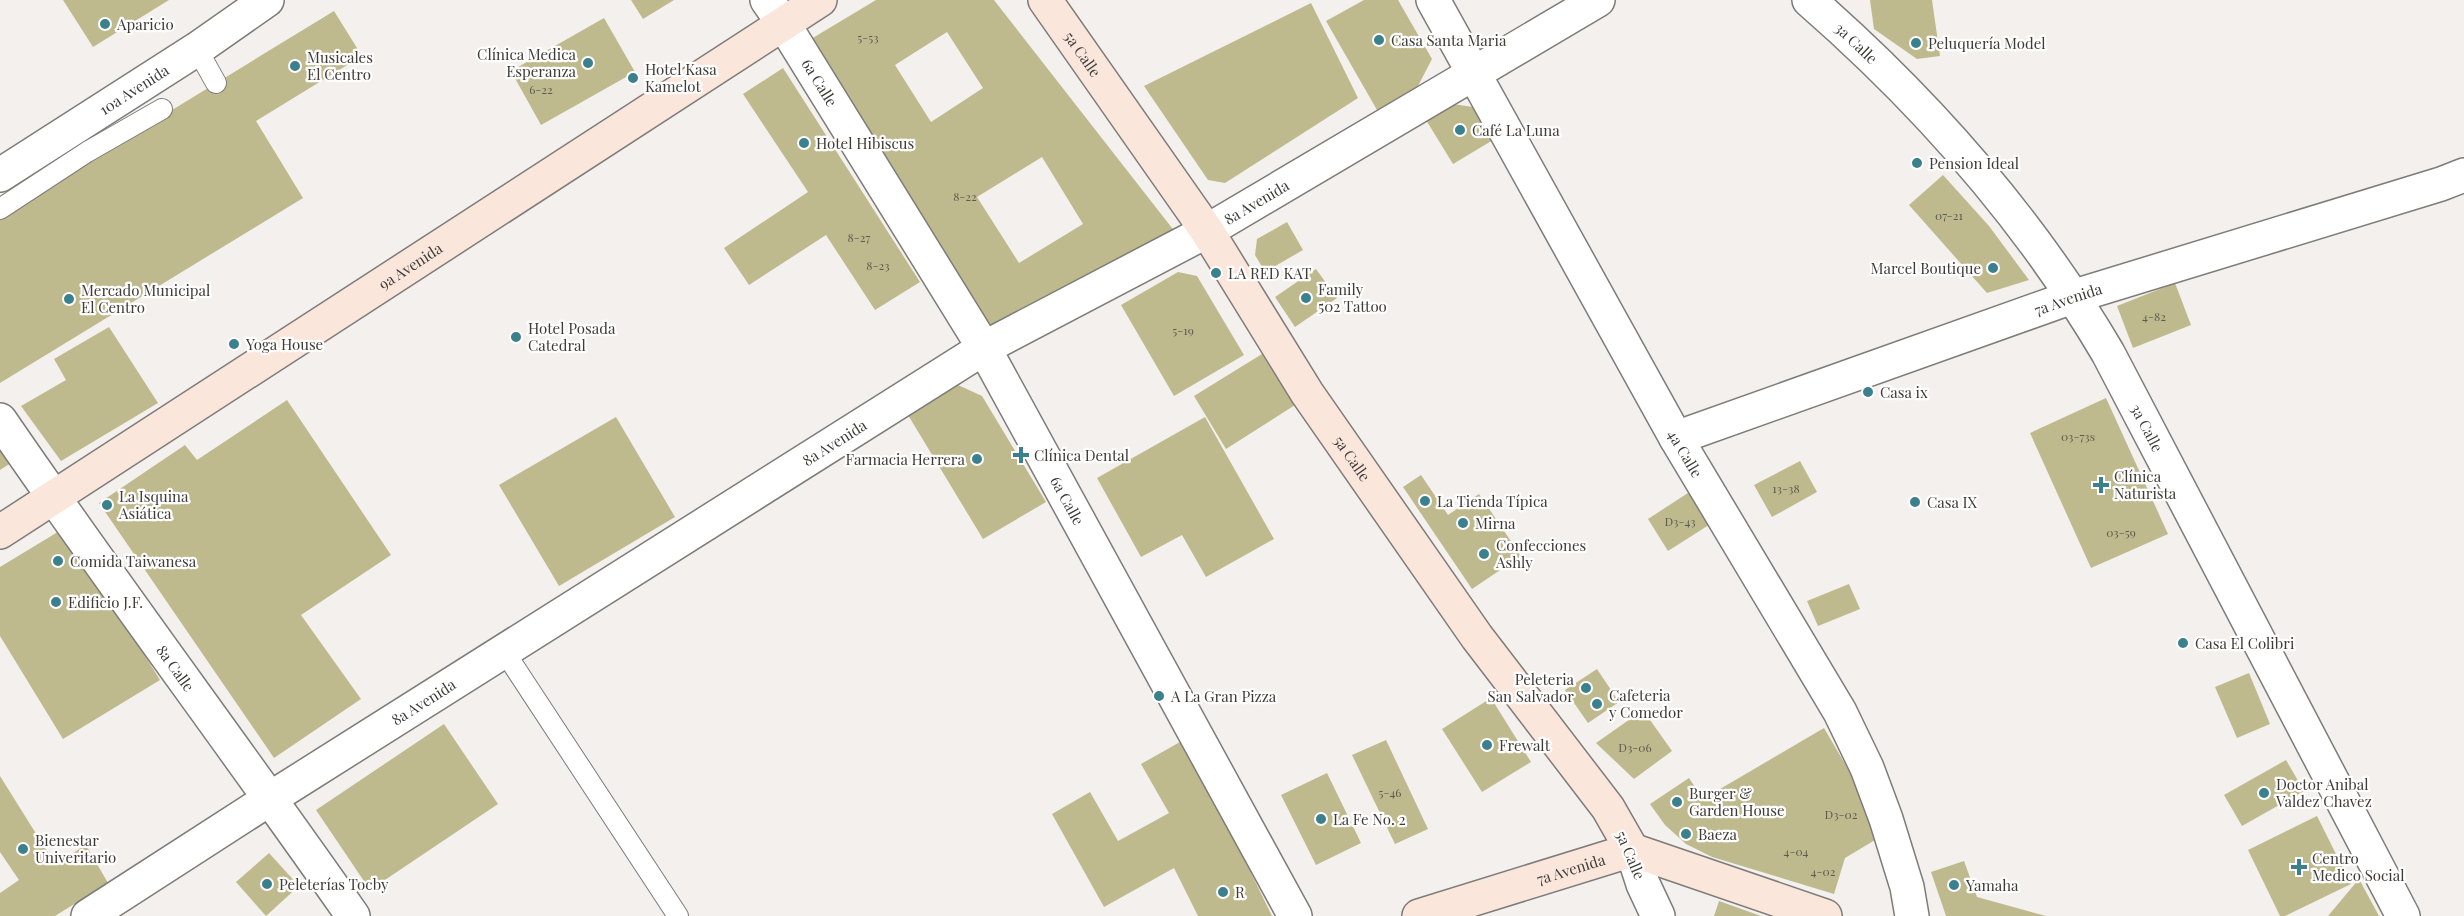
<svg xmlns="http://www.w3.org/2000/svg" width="2464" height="916" font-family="'Playfair Display',serif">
<rect width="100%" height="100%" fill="#f3f0ed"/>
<g fill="#bfba8e" fill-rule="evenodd">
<polygon points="63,0 169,0 93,47"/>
<polygon points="631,0 674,0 643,19"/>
<path d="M876 0H994L1179 237 991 330 806 42ZM947 32 983 88 931 122 895 65ZM1042 157 1083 224 1019 263 977 197Z"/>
<polygon points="1364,0 1398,0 1432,59 1418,86 1377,110 1326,21"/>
<polygon points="1870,0 1932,0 1940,56 1917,59 1874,29"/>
<polygon points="1311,3 1358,98 1225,183 1208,180 1144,86"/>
<polygon points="334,11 362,56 256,121 303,198 0,383 0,215"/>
<polygon points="604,18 635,72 541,125 511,71"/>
<polygon points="783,68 920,282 875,310 826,235 749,285 724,248 808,192 743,94"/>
<polygon points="1453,104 1473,107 1493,140 1453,164 1426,120"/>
<polygon points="1943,175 1989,226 2029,280 1987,293 1909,205"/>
<polygon points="1287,222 1303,250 1265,272 1255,255 1257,239"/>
<polygon points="1316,269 1337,298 1295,327 1275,297"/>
<polygon points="1178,272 1197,276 1244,355 1174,396 1121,305"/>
<polygon points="2175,283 2191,325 2133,348 2117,306"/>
<polygon points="109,327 158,403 61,461 21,406 66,380 54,359"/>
<polygon points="1262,354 1295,405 1226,449 1194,396"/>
<polygon points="958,385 982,396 1046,502 983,539 908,415"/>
<polygon points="2106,398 2168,534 2091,568 2030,433"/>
<polygon points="287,400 391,555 301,615 361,699 274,758 99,503 185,445 197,460"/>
<polygon points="616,417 675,517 559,586 499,485"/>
<polygon points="1205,417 1274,539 1206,577 1182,535 1141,557 1097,478"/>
<polygon points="0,448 11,463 0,470"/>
<polygon points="1800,461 1817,492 1772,517 1754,485"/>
<polygon points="1421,475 1448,515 1479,494 1521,556 1472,589 1403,487"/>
<polygon points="1691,491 1712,523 1668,551 1648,519"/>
<polygon points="66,527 160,680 63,739 0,636 0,567"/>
<polygon points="1849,584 1860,609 1818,626 1807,601"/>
<polygon points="1597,669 1619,702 1588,723 1565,690"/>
<polygon points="2249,673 2270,724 2237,738 2215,687"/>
<polygon points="1491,698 1531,762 1482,792 1442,729"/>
<polygon points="1643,710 1672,751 1634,779 1596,743"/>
<polygon points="444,724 498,804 370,890 316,810"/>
<polygon points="1824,728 1851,774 1880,837 1845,858 1834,894 1712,857 1686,844 1665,825 1650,804 1689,778 1703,799"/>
<polygon points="1386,740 1428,829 1395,844 1352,755"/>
<polygon points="1180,742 1233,836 1272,916 1198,916 1174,868 1104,907 1052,814 1090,792 1118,841 1169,813 1141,764"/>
<polygon points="2286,760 2304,791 2242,826 2224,795"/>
<polygon points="1327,773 1361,843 1316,865 1281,795"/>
<polygon points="0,776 55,864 86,845 108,883 55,916 0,916 0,893 19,880 0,852"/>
<polygon points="2317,816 2351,884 2285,916 2280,916 2248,850"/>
<polygon points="269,853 299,886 266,916 236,882"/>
<polygon points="1964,861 1977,897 2046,916 1946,916 1931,872"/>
<polygon points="2359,879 2379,916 2328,916"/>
<polygon points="1719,901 1761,916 1714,916"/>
</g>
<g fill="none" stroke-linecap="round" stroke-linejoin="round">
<g stroke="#7e7c79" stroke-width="22">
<g id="service">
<polyline points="197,49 216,83"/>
<polyline points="0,209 87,152 162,109"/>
<polyline points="504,651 678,916"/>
</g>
</g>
<g stroke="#7e7c79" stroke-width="36">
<g id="minor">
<path id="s1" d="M767 0 783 23 984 348 1295 916"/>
<path id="s2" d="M1433 0 1676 438 1840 712 1867 768 1886 819 1907 887 1912 916"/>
<path id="s3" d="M1809 0C1927 103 2028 217 2108 353L2403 916"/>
<path id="s4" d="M0 175 197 49 267 0"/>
<path id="s5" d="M0 420C115 588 237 750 353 916"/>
<path id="s6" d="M1676 438 2075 296 2441 184 2464 175"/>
<polyline points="1632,850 1643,884 1658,916"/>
<path id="s7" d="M88 916 271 798 984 348 1207 231 1598 0"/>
</g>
</g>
<g stroke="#7e7c79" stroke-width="36">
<g id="secondary">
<path id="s8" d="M1045 0 1207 231 1307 393 1477 637 1608 808 1632 850"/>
<path id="s9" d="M0 532 820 0"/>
<path id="s10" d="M1419 916 1632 850 1825 916"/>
</g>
</g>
<use href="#service" stroke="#fff" stroke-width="20"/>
<use href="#minor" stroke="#fff" stroke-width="33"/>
<use href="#secondary" stroke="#fbe6dc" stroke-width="33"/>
</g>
<g fill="#3b808d" stroke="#fffefd" stroke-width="2">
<circle cx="105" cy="24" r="6"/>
<circle cx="1379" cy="40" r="6"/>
<circle cx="1916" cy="43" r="6"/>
<circle cx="588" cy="63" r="6"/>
<circle cx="295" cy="66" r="6"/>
<circle cx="633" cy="78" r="6"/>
<circle cx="1460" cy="130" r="6"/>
<circle cx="804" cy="143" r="6"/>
<circle cx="1917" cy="163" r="6"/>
<circle cx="1993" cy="268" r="6"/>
<circle cx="1216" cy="273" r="6"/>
<circle cx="1306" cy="298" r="6"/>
<circle cx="69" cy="299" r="6"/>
<circle cx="516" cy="337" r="6"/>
<circle cx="234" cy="344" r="6"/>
<circle cx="1868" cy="392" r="6"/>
<path d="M1018 446h6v6h6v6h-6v6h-6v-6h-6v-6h6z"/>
<circle cx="977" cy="459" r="6"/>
<path d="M2098 476h6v6h6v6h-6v6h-6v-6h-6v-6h6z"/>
<circle cx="1425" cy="501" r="6"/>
<circle cx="1915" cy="502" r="6"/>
<circle cx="107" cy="505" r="6"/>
<circle cx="1463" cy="523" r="6"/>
<circle cx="1484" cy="554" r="6"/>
<circle cx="58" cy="561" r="6"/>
<circle cx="56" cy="602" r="6"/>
<circle cx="2183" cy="643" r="6"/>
<circle cx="1586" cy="688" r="6"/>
<circle cx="1159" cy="696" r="6"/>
<circle cx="1597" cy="704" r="6"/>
<circle cx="1487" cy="745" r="6"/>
<circle cx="2264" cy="793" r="6"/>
<circle cx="1677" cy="802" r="6"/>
<circle cx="1321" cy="819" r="6"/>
<circle cx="1686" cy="834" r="6"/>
<circle cx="23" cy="849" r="6"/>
<path d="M2296 858h6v6h6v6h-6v6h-6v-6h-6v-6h6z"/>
<circle cx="267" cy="884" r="6"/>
<circle cx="1954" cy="885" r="6"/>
<circle cx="1223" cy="892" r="6"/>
</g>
<g text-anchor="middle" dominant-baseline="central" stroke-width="4.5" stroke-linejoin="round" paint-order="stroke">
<g font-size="12" fill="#5c5b4e">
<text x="868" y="37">5-53</text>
<text x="541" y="89">6-22</text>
<text x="965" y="196">8-22</text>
<text x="1949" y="215">07-21</text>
<text x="859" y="237">8-27</text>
<text x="878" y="265">8-23</text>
<text x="2154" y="316">4-82</text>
<text x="1183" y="330">5-19</text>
<text x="2078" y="436">03-73s</text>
<text x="1786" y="488">13-38</text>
<text x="1680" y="521">D3-43</text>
<text x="2121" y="532">03-59</text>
<text x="1635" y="747">D3-06</text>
<text x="1390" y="792">5-46</text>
<text x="1841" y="814">D3-02</text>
<text x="1796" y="851">4-04</text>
<text x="1823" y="871">4-02</text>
</g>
<g font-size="15" fill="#3b3b39" stroke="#fffefd" text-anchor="start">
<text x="117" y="24">Aparicio</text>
<text x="1391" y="40">Casa Santa Maria</text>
<text x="1928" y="43">Peluquería Model</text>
<text x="576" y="54" text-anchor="end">Clínica Medica<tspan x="576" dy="17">Esperanza</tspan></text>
<text x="307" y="57">Musicales<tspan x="307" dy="17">El Centro</tspan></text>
<text x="645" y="69">Hotel Kasa<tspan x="645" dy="17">Kamelot</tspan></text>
<text x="1472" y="130">Café La Luna</text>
<text x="816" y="143">Hotel Hibiscus</text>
<text x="1929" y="163">Pension Ideal</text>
<text x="1981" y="268" text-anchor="end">Marcel Boutique</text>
<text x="1228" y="273">LA RED KAT</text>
<text x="1318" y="289">Family<tspan x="1318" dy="17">502 Tattoo</tspan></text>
<text x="81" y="290">Mercado Municipal<tspan x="81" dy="17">El Centro</tspan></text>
<text x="528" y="328">Hotel Posada<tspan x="528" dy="17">Catedral</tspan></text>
<text x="246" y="344">Yoga House</text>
<text x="1880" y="392">Casa ix</text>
<text x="1034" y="455">Clínica Dental</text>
<text x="965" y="459" text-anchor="end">Farmacia Herrera</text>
<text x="2114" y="476">Clínica<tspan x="2114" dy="17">Naturista</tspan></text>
<text x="119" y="496">La Isquina<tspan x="119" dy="17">Asiática</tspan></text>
<text x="1437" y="501">La Tienda Típica</text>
<text x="1927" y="502">Casa IX</text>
<text x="1475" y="523">Mirna</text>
<text x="1496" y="545">Confecciones<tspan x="1496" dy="17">Ashly</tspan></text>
<text x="70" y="561">Comida Taiwanesa</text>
<text x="68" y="602">Edificio J.F.</text>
<text x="2195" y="643">Casa El Colibri</text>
<text x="1574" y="679" text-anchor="end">Peleteria<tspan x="1574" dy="17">San Salvador</tspan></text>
<text x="1609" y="695">Cafeteria<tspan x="1609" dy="17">y Comedor</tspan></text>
<text x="1171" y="696">A La Gran Pizza</text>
<text x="1499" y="745">Frewalt</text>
<text x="2276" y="784">Doctor Anibal<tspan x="2276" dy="17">Valdez Chavez</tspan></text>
<text x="1689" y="793">Burger &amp;<tspan x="1689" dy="17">Garden House</tspan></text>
<text x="1333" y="819">La Fe No. 2</text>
<text x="1698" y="834">Baeza</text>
<text x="35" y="840">Bienestar<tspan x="35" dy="17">Univeritario</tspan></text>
<text x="2312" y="858">Centro<tspan x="2312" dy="17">Medico Social</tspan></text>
<text x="279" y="884">Peleterías Tocby</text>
<text x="1966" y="885">Yamaha</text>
<text x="1235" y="892">R</text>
</g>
<g font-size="15" fill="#3b3b39" stroke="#fffefd">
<text stroke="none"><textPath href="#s3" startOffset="64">3a Calle</textPath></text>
<text stroke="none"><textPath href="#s8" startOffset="66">5a Calle</textPath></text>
<text stroke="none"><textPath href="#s1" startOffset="98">6a Calle</textPath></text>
<text stroke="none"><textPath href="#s4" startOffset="159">10a Avenida</textPath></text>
<text stroke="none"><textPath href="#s7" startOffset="1370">8a Avenida</textPath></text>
<text stroke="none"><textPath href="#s9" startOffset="489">9a Avenida</textPath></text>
<text stroke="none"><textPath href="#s6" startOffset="416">7a Avenida</textPath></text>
<text stroke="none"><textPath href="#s3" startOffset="549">3a Calle</textPath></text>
<text stroke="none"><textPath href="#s7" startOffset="884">8a Avenida</textPath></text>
<text stroke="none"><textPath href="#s2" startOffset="519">4a Calle</textPath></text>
<text stroke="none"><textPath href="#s8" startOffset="552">5a Calle</textPath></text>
<text stroke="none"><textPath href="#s1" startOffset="584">6a Calle</textPath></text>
<text stroke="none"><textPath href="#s5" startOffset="304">8a Calle</textPath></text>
<text stroke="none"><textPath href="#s7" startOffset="398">8a Avenida</textPath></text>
<text transform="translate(1631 855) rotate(67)">5a Calle</text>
<text stroke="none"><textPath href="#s10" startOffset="159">7a Avenida</textPath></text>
</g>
</g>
</svg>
